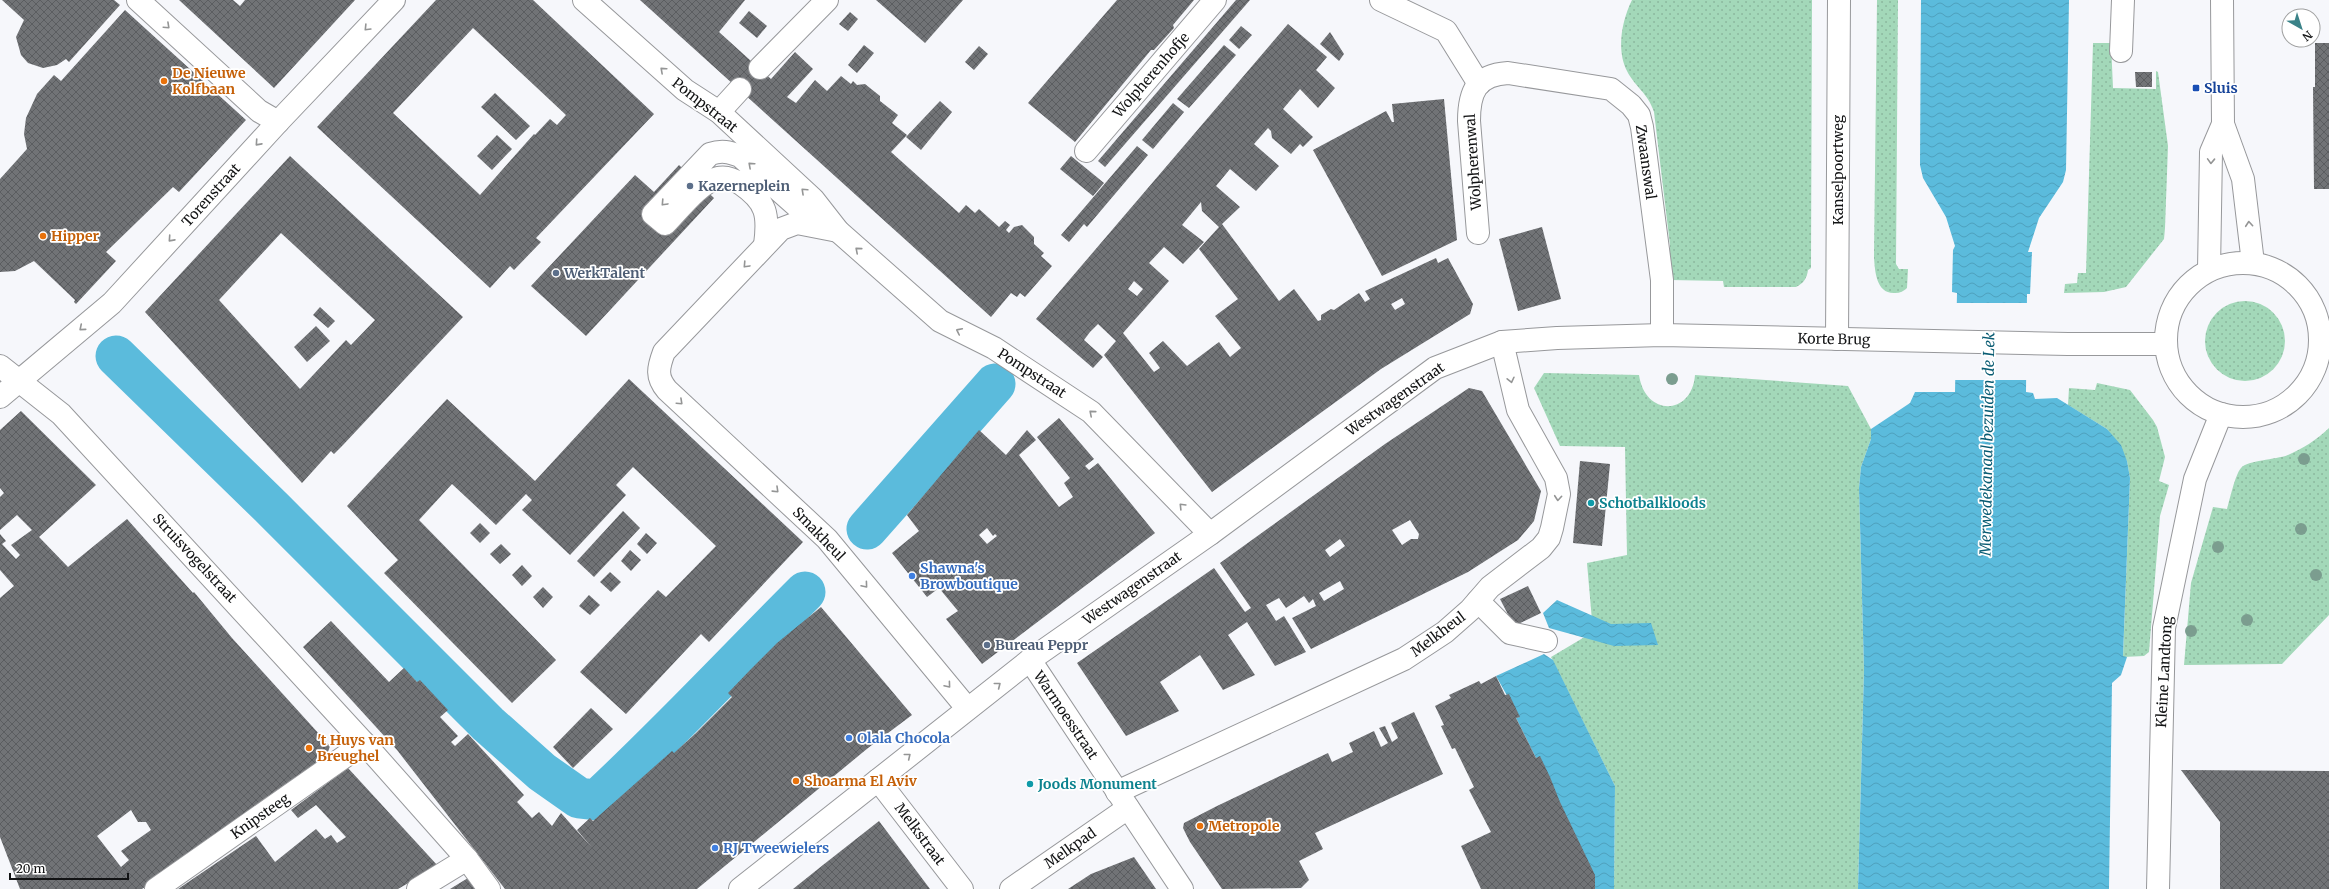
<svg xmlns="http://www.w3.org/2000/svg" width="2329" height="889" font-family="Merriweather,serif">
<defs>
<pattern id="grass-dots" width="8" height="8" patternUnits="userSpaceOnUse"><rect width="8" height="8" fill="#a3d8b9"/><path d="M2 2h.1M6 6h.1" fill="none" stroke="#8bb89e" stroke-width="1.8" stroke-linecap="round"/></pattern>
<pattern id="water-waves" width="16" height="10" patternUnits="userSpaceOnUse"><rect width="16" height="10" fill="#5bbbdc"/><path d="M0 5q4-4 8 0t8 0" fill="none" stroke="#4ea0bc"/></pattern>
<pattern id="building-cross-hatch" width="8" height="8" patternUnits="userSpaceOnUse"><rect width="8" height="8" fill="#717376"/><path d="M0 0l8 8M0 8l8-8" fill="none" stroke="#5b5d60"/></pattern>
</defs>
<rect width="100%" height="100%" fill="#f6f7fb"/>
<g fill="url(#grass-dots)">
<path d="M1632 0H1812L1811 268 1808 270C1807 278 1804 283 1796 287H1724L1723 281 1670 280V245L1654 112C1648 93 1635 87 1627 71 1616 50 1622 20 1632 0Z"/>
<path d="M1877 0H1898L1896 264 1899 269H1908L1907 288C1904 291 1900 293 1895 293 1876 294 1875 271 1874 257Z"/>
<polygon points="2093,43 2111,43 2113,88 2156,89 2156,71 2158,72 2168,146 2165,228 2164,239 2126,287 2104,292 2064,293 2065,284 2077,283 2078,273 2086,273"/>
<circle cx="2245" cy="341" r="40"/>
<path d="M1544 373 1639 375C1645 417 1692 416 1695 375L1848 386 1871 429V439L1861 467 1859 488 1864 670 1858 889H1614L1615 786 1551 657 1593 632 1587 563 1627 555 1625 447 1560 446 1534 388Z"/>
<polygon points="2097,383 2130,390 2153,420 2157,427 2165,457 2159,481 2169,485 2160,516 2149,652 2144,656 2123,657 2130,478 2127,461 2107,429 2068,405 2069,388 2095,390"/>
<path d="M2329 428V615L2282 664 2184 665 2191 583 2213 507 2227 509C2230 499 2235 475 2241 468 2248 460 2275 460 2288 455 2302 449 2318 439 2329 428Z"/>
</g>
<g fill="url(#water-waves)">
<polygon points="1921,0 2069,0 2066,170 2063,182 2039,218 2028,252 2032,252 2030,294 2027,294 2026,392 2033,393 2035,399 2057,398 2107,429 2121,445 2127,461 2130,478 2123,656 2127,657 2121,675 2112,683 2109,889 1858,889 1864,670 1859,488 1861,467 1871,439 1871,429 1910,403 1915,392 1955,392 1957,293 1952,292 1953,250 1955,246 1946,217 1923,178 1920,165"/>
<polygon points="1557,600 1611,624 1651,623 1658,645 1614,646 1549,628 1543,613"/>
<polygon points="1544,654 1553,660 1615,786 1614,889 1595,889 1540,757 1536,758 1516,718 1519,717 1496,676"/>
</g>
<polygon fill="#f6f7fb" points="1955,303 2029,303 2028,380 1953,380"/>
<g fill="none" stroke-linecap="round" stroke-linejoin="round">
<g stroke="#5bbbdc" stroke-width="41">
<path d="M116 356 273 509 488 724 542 772 579 798 597 800C669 733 736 661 805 592"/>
<polyline points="867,529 995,384"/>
</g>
</g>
<g fill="url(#building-cross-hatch)" fill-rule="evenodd">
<polygon points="2,0 114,0 120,5 69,62 66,59 57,65 43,68 28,63 21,55 16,37 24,20"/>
<polygon points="179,0 233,0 240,6 245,0 355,0 274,88"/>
<path d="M436 0H533L654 114 536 238 541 242 514 270 510 266 490 288 317 127ZM473 28 566 115 557 125 550 119 535 135 534 134 480 195 393 113Z"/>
<polygon points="640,0 745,0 719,32 771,79 795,52 813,69 787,97 796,103 815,80 827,91 841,76 851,84 853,81 857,85 865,84 880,96 880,101 898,115 892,123 907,135 891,152 959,213 966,205 975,213 979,209 999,227 1005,221 1010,225 1006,230 1009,233 1014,227 1022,225 1034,237 1034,244 1044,253 1041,256 1052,266 1025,297 1020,293 1017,297 1011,293 991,317"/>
<polygon points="876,0 963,0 925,43"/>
<polygon points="1117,0 1194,0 1173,25 1174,28 1154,50 1151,50 1075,142 1028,103"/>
<polygon points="1236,0 1250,0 1105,167 1098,161"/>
<polygon points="125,10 246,120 179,192 173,187 106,252 116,261 76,304 74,302 75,300 34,261 15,271 0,272 0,179 27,149 24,134 26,118 37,94 54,75 61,81"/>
<polygon points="749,11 767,26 757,38 739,23"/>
<polygon points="850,12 858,19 848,31 839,24"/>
<path d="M1288 24 1327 57 1316 70 1335 88 1318 108 1300 89 1283 109 1313 137 1303 147 1300 144 1291 154 1272 138 1271 131 1268 128 1254 144 1279 166 1256 191 1230 169 1216 186 1240 207 1222 224 1279 301 1294 289 1318 321 1321 320V315L1331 309 1334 310 1359 293 1365 302 1370 299 1365 291 1436 258 1438 263 1448 258 1473 304 1470 314 1381 369 1212 492 1104 355 1116 341 1098 324 1090 332 1084 340 1103 357 1093 368 1036 319ZM1201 202 1202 211 1219 227 1199 249 1238 299 1215 316 1241 348 1230 357 1219 342 1187 366 1163 341 1149 353 1160 368 1154 372 1123 333 1169 281 1149 263 1164 247 1183 264 1204 242 1182 225ZM1134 281 1143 289 1137 296 1128 289ZM1402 298 1405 304 1395 310 1391 304Z"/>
<polygon points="1241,26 1252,35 1239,49 1229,40"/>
<polygon points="1330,32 1344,54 1339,61 1320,44"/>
<polygon points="2315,43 2329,43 2329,189 2314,189 2313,87 2315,87"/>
<polygon points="864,45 874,53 857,73 848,65"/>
<polygon points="1224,45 1236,55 1189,108 1177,99"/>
<polygon points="979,46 988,54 974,70 965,62"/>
<polygon points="2135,72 2152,72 2152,87 2136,87"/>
<polygon points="495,93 530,126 516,140 481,107"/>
<polygon points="1444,99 1457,240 1382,276 1313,150 1386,111 1392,122 1394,122 1392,104"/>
<polygon points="940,101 952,112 921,150 906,137"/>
<polygon points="1173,103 1184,112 1153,149 1142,140"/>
<polygon points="497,135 512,149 492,170 477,156"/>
<polygon points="1137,146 1148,155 1087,227 1084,224 1069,242 1061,235"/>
<path d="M290 156 463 317 343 445 334 454 331 451 302 483 145 312ZM281 233 375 320 351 345 346 340 300 389 219 300Z"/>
<polygon points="1071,156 1104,183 1093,196 1060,169"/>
<polygon points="679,165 714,198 586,336 531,286 635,175 654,192"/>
<polygon points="1542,227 1561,299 1518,311 1499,239"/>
<polygon points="320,307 335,321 328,328 313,315"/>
<polygon points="316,326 330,341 307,362 294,347"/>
<polygon points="629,379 803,542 709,642 701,634 626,714 580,672 658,590 666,597 716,546 633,467 616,485 626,495 570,555 522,510 532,500 526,494 496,525 452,484 419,520 556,660 512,703 384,573 398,560 347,506 447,399 535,481"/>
<path d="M1469 388 1482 391 1541 491 1534 521 1518 540 1468 572 1311 649 1292 618 1316 606 1313 599 1309 603 1304 596 1286 608 1279 598 1266 605 1276 621 1284 616 1306 652 1275 666 1247 622 1228 635 1255 675 1223 690 1200 655 1160 682 1179 711 1126 736 1077 663 1214 568 1245 612 1251 608 1220 563 1385 444ZM1410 520 1419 534 1418 539H1411L1402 545 1392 530ZM1340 539 1345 546 1330 557 1325 550ZM1340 581 1344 589 1324 601 1319 593Z"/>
<path d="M21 411 96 485 39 537 40 538 68 567 127 519 193 593 194 592 232 638 330 746 325 761 142 889H20L0 837V598L14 586 0 570V534L6 541 2 544 16 559 20 555 11 545 32 530 17 515 0 530V497L4 493 0 488V430ZM131 810 138 822H146L151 830 121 851 129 860 121 867 97 836Z"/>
<path d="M1059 418 1094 459 1085 466 1089 470 1098 463 1155 533 982 664 946 619 958 611 939 588 927 597 892 553 919 531 907 515 979 430 1006 455 1027 430 1036 440 1019 455 1059 507 1073 497 1064 483 1070 478 1037 437ZM987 528 993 536 995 534 997 536 987 544 979 535Z"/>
<polygon points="1580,461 1610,464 1602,546 1573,543"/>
<polygon points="623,511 640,528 594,577 577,561"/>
<polygon points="480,523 490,533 480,543 470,533"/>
<polygon points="646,533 657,543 647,554 637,544"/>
<polygon points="501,544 511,554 500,564 490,554"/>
<polygon points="630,550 641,560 631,571 621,561"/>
<polygon points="522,565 532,576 522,586 512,575"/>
<polygon points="610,572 621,582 611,592 600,582"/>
<polygon points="1528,586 1541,613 1514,626 1500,599"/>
<polygon points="543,587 553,597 543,608 533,597"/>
<polygon points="589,595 600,605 590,615 579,606"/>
<polygon points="821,607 912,715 868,748 697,889 505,889 397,750 303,647 331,621 389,682 404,668 417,682 420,680 448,710 440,717 458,736 451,742 455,746 468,734 524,795 517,802 532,818 539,812 552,826 561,813 593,849 577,830 590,818 593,821 672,751 674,753 696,733 732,697 728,693 751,669 777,643"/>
<polygon points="1496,676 1505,695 1509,694 1520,717 1516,718 1536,758 1540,756 1550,777 1560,802 1595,875 1595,889 1481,889 1461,846 1491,832 1469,790 1474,787 1455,748 1452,749 1441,726 1444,725 1435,706 1451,698 1449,695 1479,681 1481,684"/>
<polygon points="591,708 613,729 573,768 553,747"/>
<polygon points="1414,712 1443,774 1315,833 1323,849 1299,861 1309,880 1301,888 1222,889 1190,842 1183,828 1184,823 1217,806 1328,753 1332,762 1353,752 1349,743 1374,731 1381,747 1388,743 1379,728 1385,726 1392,742 1398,738 1391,723"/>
<polygon points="348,768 438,866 398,889 178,889 256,836 275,862 316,829 325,839 331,835 337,843 346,837 316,805 298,818 291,810"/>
<polygon points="2181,770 2329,771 2329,889 2220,889 2220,822"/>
<polygon points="879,821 930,889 793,889 823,865"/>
<polygon points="1134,857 1156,889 1068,889 1091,874"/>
<polygon points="468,878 475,889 450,889"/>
</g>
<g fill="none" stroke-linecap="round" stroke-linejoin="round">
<g stroke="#97989b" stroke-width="24">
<g id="lane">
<polyline points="1381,0 1446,31 1479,84"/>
<polyline points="2121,51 2123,0"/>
<polyline points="760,68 827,0"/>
<polyline points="719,112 740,89"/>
<path d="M765 245C769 215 767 202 741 184 735 180 726 176 718 178 700 182 678 211 665 224L653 214 710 154C722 150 729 152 740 156L800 209 835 230"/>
<polyline points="1478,601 1510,633 1546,641"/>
<polyline points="2158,889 2164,628 2195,479 2221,414"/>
</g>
</g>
<g stroke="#97989b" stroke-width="24">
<g id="street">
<polyline points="138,0 259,111 278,122"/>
<polyline points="584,0 685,90 719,112 813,199 838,231 940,321 994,348 1091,412 1210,534"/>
<polyline points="1086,151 1215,0"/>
<path d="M838 231 797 223 781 229 664 352C658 368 656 377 667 390L827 539 967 708"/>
<path d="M1478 233 1469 121C1469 92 1476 75 1508 73L1611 89 1631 105 1639 115 1642 127 1662 280V335"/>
<polyline points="1837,339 1839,0"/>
<polyline points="0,366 61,414 364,743 467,859 489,889"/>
<polyline points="0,397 112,303 278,122 394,0"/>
<polyline points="1030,660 1182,889"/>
<polyline points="878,780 962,889"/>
<polyline points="1117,792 1404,659 1445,632 1470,610 1490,587 1541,548 1549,538 1552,528 1559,494 1556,478 1518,410 1502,342"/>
<polyline points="156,889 364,743"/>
<polyline points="418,889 467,859"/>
<polyline points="740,889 1030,660 1210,534 1435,368 1502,342 1557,338 1662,335 2068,344 2166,344"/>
<polyline points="1011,889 1128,808"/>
</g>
</g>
<g stroke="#97989b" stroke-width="24">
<g id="secondary">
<polyline points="2222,0 2223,124 2243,179 2253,263"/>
<circle cx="2243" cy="340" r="77"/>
<polyline points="2209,270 2211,152 2223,124"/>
</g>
</g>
<use href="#lane" stroke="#fff" stroke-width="22"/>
<use href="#street" stroke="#fff" stroke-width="22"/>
<use href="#secondary" stroke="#fff" stroke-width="22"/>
</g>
<g fill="#7b9d8f">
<circle cx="1672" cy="379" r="6"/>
<circle cx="2304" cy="459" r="6"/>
<circle cx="2301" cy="529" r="6"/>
<circle cx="2218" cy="547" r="6"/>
<circle cx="2316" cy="575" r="6"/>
<circle cx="2247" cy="620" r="6"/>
<circle cx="2191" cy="631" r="6"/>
</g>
<defs><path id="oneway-chevron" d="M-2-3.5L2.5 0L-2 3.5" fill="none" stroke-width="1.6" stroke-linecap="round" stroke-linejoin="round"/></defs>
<g stroke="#949595">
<use href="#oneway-chevron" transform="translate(167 26) rotate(43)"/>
<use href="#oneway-chevron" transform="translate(367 28) rotate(134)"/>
<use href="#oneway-chevron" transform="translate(663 70) rotate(-138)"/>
<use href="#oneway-chevron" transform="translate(258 143) rotate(132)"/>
<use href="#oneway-chevron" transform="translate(2211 161) rotate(92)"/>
<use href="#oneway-chevron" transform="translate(751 165) rotate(-138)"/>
<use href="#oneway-chevron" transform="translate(804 191) rotate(-137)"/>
<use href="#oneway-chevron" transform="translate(664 203) rotate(133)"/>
<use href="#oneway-chevron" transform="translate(2249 224) rotate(-95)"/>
<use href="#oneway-chevron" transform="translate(171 239) rotate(132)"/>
<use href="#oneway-chevron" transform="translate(858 250) rotate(-139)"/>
<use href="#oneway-chevron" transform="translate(746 265) rotate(133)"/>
<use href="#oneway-chevron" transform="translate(82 328) rotate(140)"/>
<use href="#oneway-chevron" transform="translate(959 331) rotate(-154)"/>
<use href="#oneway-chevron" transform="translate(1511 380) rotate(77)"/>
<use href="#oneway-chevron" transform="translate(680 402) rotate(43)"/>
<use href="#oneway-chevron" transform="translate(1092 413) rotate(-139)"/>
<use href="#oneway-chevron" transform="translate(776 490) rotate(44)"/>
<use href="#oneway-chevron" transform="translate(1558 498) rotate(95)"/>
<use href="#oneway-chevron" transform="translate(1182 506) rotate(-134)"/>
<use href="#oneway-chevron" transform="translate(865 585) rotate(50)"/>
<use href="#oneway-chevron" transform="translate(948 685) rotate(50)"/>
<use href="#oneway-chevron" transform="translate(998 685) rotate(-38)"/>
<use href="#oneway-chevron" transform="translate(908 756) rotate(-39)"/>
</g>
<g fill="#e8710a" stroke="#fff" stroke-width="1.5">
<circle cx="164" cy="81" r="4"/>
<circle cx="43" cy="236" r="4"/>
<circle cx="309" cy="748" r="4"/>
<circle cx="796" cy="781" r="4"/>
<circle cx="1200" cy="826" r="4"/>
</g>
<rect fill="#1a4fb4" stroke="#fff" stroke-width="1.5" x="2192" y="84" width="8" height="8" rx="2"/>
<g fill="#5c6f8a" stroke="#fff" stroke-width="1.5">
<circle cx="690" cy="186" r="4"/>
<circle cx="556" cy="273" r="4"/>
<circle cx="987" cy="645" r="4"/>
</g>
<g fill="#0f9aa8" stroke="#fff" stroke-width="1.5">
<circle cx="1591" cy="503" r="4"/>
<circle cx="1030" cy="784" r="4"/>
</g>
<g fill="#3f7fe0" stroke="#fff" stroke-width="1.5">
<circle cx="912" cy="576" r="4"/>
<circle cx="849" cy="738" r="4"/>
<circle cx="715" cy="848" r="4"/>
</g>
<g text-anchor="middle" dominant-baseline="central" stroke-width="3.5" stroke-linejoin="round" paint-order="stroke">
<g font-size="14" font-weight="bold" fill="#c56008" stroke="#fff" text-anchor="start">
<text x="172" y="73">De Nieuwe<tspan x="172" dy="16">Kolfbaan</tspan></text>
<text x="51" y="236">Hipper</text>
<text x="317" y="740">'t Huys van<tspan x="317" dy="16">Breughel</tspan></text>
<text x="804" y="781">Shoarma El Aviv</text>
<text x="1208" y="826">Metropole</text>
</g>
<g font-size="14" fill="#121314" stroke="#fff">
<text transform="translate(1151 75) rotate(-49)">Wolpherenhofje</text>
<text transform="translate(705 105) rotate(38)">Pompstraat</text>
<text transform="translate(1473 162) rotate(-94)">Wolpherenwal</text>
<text transform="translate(1646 162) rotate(82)">Zwaanswal</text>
<text transform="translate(1838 170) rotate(-90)">Kanselpoortweg</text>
<text transform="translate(211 195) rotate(-48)">Torenstraat</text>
<text transform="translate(1834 339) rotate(1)">Korte Brug</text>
<text transform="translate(1032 373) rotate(33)">Pompstraat</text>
<text transform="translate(1395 399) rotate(-35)">Westwagenstraat</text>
<text transform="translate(819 534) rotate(46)">Smakheul</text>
<text transform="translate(195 558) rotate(47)">Struisvogelstraat</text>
<text transform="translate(1132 588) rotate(-35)">Westwagenstraat</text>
<text transform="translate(1438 634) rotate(-37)">Melkheul</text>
<text transform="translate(2164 672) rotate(-87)">Kleine Landtong</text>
<text transform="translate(1066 715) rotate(56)">Warmoesstraat</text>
<text transform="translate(260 816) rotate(-35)">Knipsteeg</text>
<text transform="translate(920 834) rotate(53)">Melkstraat</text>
<text transform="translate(1070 848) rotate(-35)">Melkpad</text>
</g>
<g font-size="14" font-weight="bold" fill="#164399" stroke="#fff" text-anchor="start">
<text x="2204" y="88">Sluis</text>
</g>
<g font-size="14" font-weight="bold" fill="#4e5e75" stroke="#fff" text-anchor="start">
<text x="698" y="186">Kazerneplein</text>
<text x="564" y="273">WerkTalent</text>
<text x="995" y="645">Bureau Peppr</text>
</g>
<g font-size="14" font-weight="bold" fill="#0d838f" stroke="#fff" text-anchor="start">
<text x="1599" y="503">Schotbalkloods</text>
<text x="1038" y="784">Joods Monument</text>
</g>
<g font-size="14" font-weight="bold" fill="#366cbe" stroke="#fff" text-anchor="start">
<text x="920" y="568">Shawna's<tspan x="920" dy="16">Browboutique</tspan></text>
<text x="857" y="738">Olala Chocola</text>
<text x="723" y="848">RJ Tweewielers</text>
</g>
<g font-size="15" font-style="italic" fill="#085b72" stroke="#fff">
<text transform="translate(1987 444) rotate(-89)">Merwedekanaal bezuiden de Lek</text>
</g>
</g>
<g transform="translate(2301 28) rotate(141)"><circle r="19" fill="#ffffff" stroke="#a0a1a1"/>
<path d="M0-3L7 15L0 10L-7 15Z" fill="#3a8288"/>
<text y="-6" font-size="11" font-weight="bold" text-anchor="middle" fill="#121314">N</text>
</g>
<path d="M10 873v6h118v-6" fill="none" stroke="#121314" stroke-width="2"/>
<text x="16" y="873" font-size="12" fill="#121314" stroke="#ffffff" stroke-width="3" paint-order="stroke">20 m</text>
</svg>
